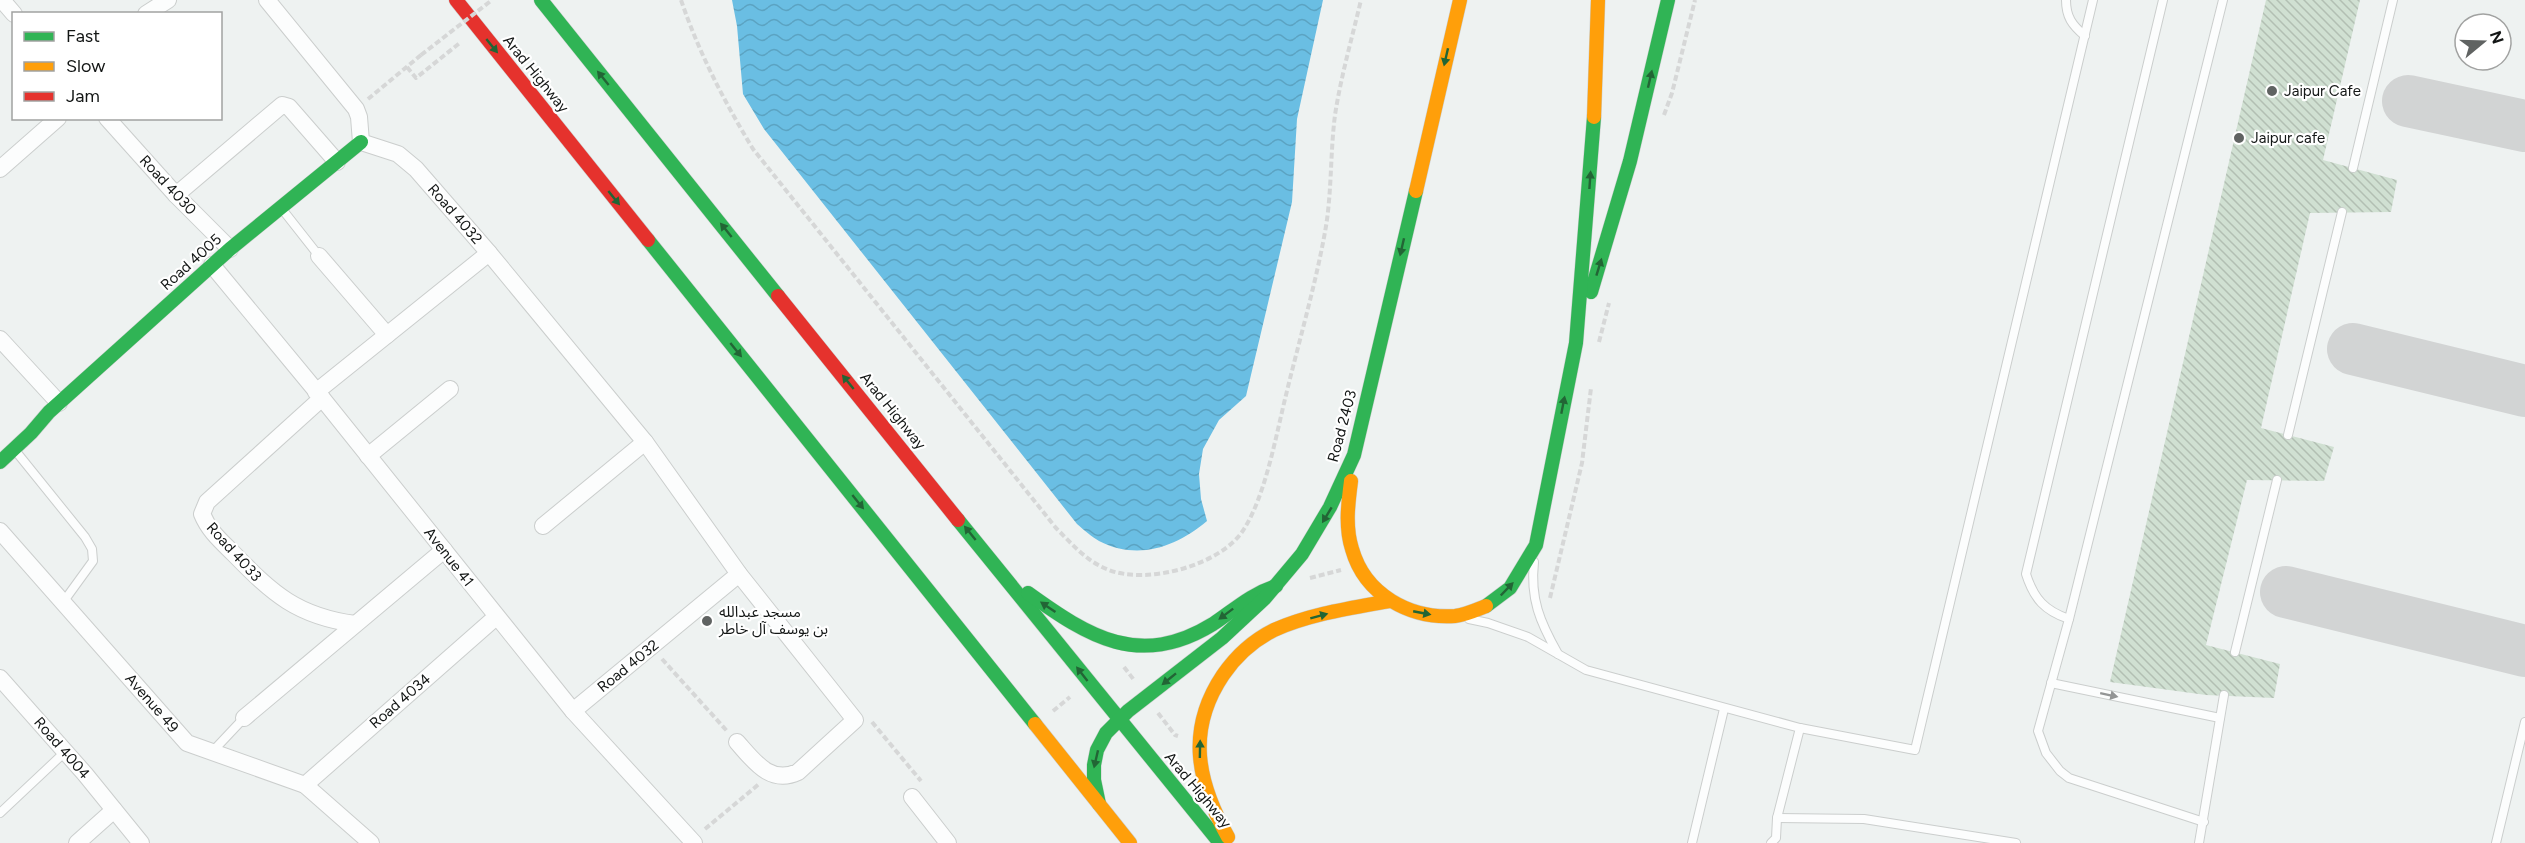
<svg xmlns="http://www.w3.org/2000/svg" width="2525" height="843" font-family="Figtree,'Noto Sans Arabic',sans-serif">
<defs>
<pattern id="water-waves" width="16" height="10" patternUnits="userSpaceOnUse" patternTransform="scale(1.5)"><rect width="16" height="10" fill="#6abee3"/><path d="M0 5q4-4 8 0t8 0" fill="none" stroke="#5ba3c2"/></pattern>
<pattern id="building-back-hatch" width="6" height="6" patternUnits="userSpaceOnUse" patternTransform="scale(1.5)"><rect width="6" height="6" fill="#d0e0d2"/><path d="M-1 5l2 2M0 0l6 6M5-1l2 2" fill="none" stroke="#b2bfb3"/></pattern>
</defs>
<rect width="100%" height="100%" fill="#eef2f1"/>
<path fill="url(#water-waves)" d="M732 0H1323L1297 119 1292 202 1246 396 1219 420 1203 449 1199 474 1201 499 1207 521C1176 547 1138 561 1099 541 1092 537 1084 530 1077 524L764 129 743 94 737 26Z"/>
<g fill="none" stroke-linecap="round" stroke-linejoin="round">
<g stroke="#d2d4d4" stroke-width="52">
<polyline points="2408,101 2525,126"/>
<polyline points="2353,349 2525,391"/>
<polyline points="2286,592 2525,651"/>
</g>
</g>
<polygon fill="url(#building-back-hatch)" points="2266,0 2360,0 2323,160 2397,180 2391,212 2310,213 2261,428 2334,447 2324,481 2247,480 2206,645 2280,664 2274,698 2206,695 2110,682"/>
<g fill="none" stroke-linecap="round" stroke-linejoin="round">
<g stroke="#cbcecd" stroke-width="10">
<g id="lane">
<path d="M2066 0C2066 17 2072 25 2085 36"/>
<polyline points="2353,168 2393,0"/>
<polyline points="282,209 319,256"/>
<polyline points="2288,435 2342,212"/>
<polyline points="14,449 85,537 92,549 93,561 64,601"/>
<path d="M1534 562C1530 599 1540 622 1558 654"/>
<polyline points="1469,619 1488,623 1528,637 1586,670 1800,728 1915,750 2093,0"/>
<path d="M2069 619C2045 611 2034 599 2026 574L2163 0"/>
<polyline points="2235,652 2277,480"/>
<polyline points="2051,683 2220,718"/>
<polyline points="212,752 244,718"/>
<polyline points="0,813 65,752"/>
<polyline points="1777,818 1864,819 2016,843"/>
<polyline points="2204,822 2069,778 2060,771 2046,753 2038,731 2069,619 2223,0"/>
<polyline points="1692,843 1724,709"/>
<polyline points="1771,843 1776,838 1777,818 1800,728"/>
<polyline points="2199,843 2224,695"/>
<polyline points="2496,843 2525,722"/>
</g>
</g>
<g stroke="#cbcecd" stroke-width="18">
<g id="street">
<polyline points="2,0 14,14"/>
<path d="M267 0 356 109 359 117 361 142 398 154 416 169 489 253 645 442 739 574 855 720 798 772C770 785 754 761 737 742"/>
<polyline points="146,14 168,0"/>
<polyline points="107,118 176,195 230,249"/>
<polyline points="0,169 58,118"/>
<polyline points="176,195 282,105 289,107 337,162"/>
<polyline points="319,256 387,335"/>
<polyline points="212,265 322,398 573,711 694,843"/>
<polyline points="0,339 59,403"/>
<polyline points="316,392 489,253"/>
<path d="M322 398 207 502 202 514C209 531 221 541 234 554 273 594 297 616 355 624"/>
<polyline points="368,456 450,389"/>
<polyline points="543,526 645,442"/>
<polyline points="0,531 187,743 305,785 371,843"/>
<polyline points="0,678 85,774 141,843"/>
<polyline points="573,711 739,574"/>
<polyline points="244,718 444,550"/>
<polyline points="305,785 496,617"/>
<polyline points="912,797 948,843"/>
<polyline points="77,843 114,810"/>
</g>
</g>
<g stroke="#cbcecd" stroke-width="15">
<g id="fast">
<polyline points="541,0 778,296"/>
<polyline points="648,240 1035,724"/>
<polyline points="1591,292 1630,161 1668,0"/>
<polyline points="0,462 31,433 49,412 230,249 361,142"/>
<polyline points="958,520 1220,843"/>
<path d="M1028 593C1089 637 1140 669 1213 624 1234 610 1251 594 1276 586"/>
<polyline points="1486,606 1510,588 1536,545 1576,343 1594,117"/>
<polyline points="1099,804 1094,780 1094,765 1097,750 1106,733 1128,711 1222,638 1265,598 1302,554 1330,507 1354,455 1416,191"/>
</g>
</g>
<g stroke="#cbcecd" stroke-width="15">
<g id="slow">
<polyline points="1594,117 1598,0"/>
<polyline points="1416,191 1460,0"/>
<path d="M1351 481C1348 504 1345 527 1352 549 1365 595 1410 619 1455 616 1465 615 1476 610 1486 606"/>
<polyline points="1035,724 1130,843"/>
<path d="M1228 837C1197 782 1186 730 1223 675 1236 656 1254 640 1274 630 1310 614 1351 608 1389 601"/>
</g>
</g>
<g stroke="#cbcecd" stroke-width="15">
<g id="jam">
<polyline points="456,0 648,240"/>
<polyline points="778,296 958,520"/>
</g>
</g>
<g stroke="#d6d7d7" stroke-width="4" stroke-dasharray="6 3" stroke-linecap="butt">
<path d="M681 0C699 53 724 101 753 149L1056 528C1072 544 1087 562 1109 570 1148 585 1222 565 1244 529 1266 494 1276 435 1286 395 1299 341 1315 287 1325 232 1332 194 1330 154 1335 115 1341 76 1352 38 1361 0"/>
<polyline points="407,67 416,78 461,42"/>
<polyline points="368,99 421,55"/>
<polyline points="1664,115 1672,93 1695,0"/>
<polyline points="1599,342 1609,303"/>
<polyline points="1310,578 1341,570"/>
<polyline points="1550,598 1582,463 1591,388"/>
<polyline points="662,659 727,731"/>
<polyline points="1124,667 1134,680"/>
<polyline points="1053,711 1070,697"/>
<polyline points="1158,713 1175,735 1178,736"/>
<polyline points="872,722 921,781"/>
<polyline points="705,829 759,784"/>
</g>
<use href="#lane" stroke="#fcfdfd" stroke-width="8"/>
<use href="#street" stroke="#fcfdfd" stroke-width="16"/>
<use href="#fast" stroke="#30b455" stroke-width="14"/>
<use href="#slow" stroke="#ff9f0a" stroke-width="14"/>
<use href="#jam" stroke="#e5322d" stroke-width="14"/>
<polyline stroke="#d6d7d7" stroke-width="4" stroke-dasharray="6 3" stroke-linecap="butt" points="421,55 492,0"/>
</g>
<defs><path id="oneway-solid" d="M-6-.8H1V-3.2L6.5 0L1 3.2V.8H-6Z" transform="scale(1.5)"/></defs>
<g fill="#226535">
<use href="#oneway-solid" transform="translate(492 46) rotate(51)"/>
<use href="#oneway-solid" transform="translate(1446 57) rotate(103)"/>
<use href="#oneway-solid" transform="translate(603 78) rotate(-129)"/>
<use href="#oneway-solid" transform="translate(1650 79) rotate(-77)"/>
<use href="#oneway-solid" transform="translate(1590 180) rotate(-86)"/>
<use href="#oneway-solid" transform="translate(614 198) rotate(51)"/>
<use href="#oneway-solid" transform="translate(726 230) rotate(-129)"/>
<use href="#oneway-solid" transform="translate(1402 247) rotate(103)"/>
<use href="#oneway-solid" transform="translate(1599 267) rotate(-73)"/>
<use href="#oneway-solid" transform="translate(736 350) rotate(51)"/>
<use href="#oneway-solid" transform="translate(848 382) rotate(-129)"/>
<use href="#oneway-solid" transform="translate(1563 405) rotate(-79)"/>
<use href="#oneway-solid" transform="translate(858 502) rotate(51)"/>
<use href="#oneway-solid" transform="translate(1327 515) rotate(121)"/>
<use href="#oneway-solid" transform="translate(970 533) rotate(-129)"/>
<use href="#oneway-solid" transform="translate(1507 589) rotate(-46)"/>
<use href="#oneway-solid" transform="translate(1048 607) rotate(-146)"/>
<use href="#oneway-solid" transform="translate(1422 613) rotate(11)"/>
<use href="#oneway-solid" transform="translate(1226 614) rotate(143)"/>
<use href="#oneway-solid" transform="translate(1319 616) rotate(-15)"/>
<use href="#oneway-solid" transform="translate(1082 674) rotate(-128)"/>
<use href="#oneway-solid" transform="translate(1169 679) rotate(141)"/>
<use href="#oneway-solid" transform="translate(1200 749) rotate(-89)"/>
<use href="#oneway-solid" transform="translate(1096 759) rotate(103)"/>
</g>
<use fill="#939595" href="#oneway-solid" transform="translate(2109 695) rotate(12)"/>
<g fill="#606362" stroke="#fff" stroke-width="2">
<circle cx="2272" cy="91" r="6"/>
<circle cx="2239" cy="138" r="6"/>
<circle cx="707" cy="621" r="6"/>
</g>
<g text-anchor="middle" dominant-baseline="central" stroke-width="4.5" stroke-linejoin="round" paint-order="stroke">
<g font-size="15" fill="#131615" stroke="#fff">
<text transform="translate(536 74) rotate(51)">Arad Highway</text>
<text transform="translate(168 185) rotate(47)">Road 4030</text>
<text transform="translate(455 214) rotate(49)">Road 4032</text>
<text transform="translate(191 262) rotate(-42)">Road 4005</text>
<text transform="translate(893 411) rotate(51)">Arad Highway</text>
<text transform="translate(1342 426) rotate(-75)">Road 2403</text>
<text transform="translate(234 552) rotate(48)">Road 4033</text>
<text transform="translate(449 557) rotate(52)">Avenue 41</text>
<text transform="translate(628 666) rotate(-39)">Road 4032</text>
<text transform="translate(400 701) rotate(-41)">Road 4034</text>
<text transform="translate(152 703) rotate(49)">Avenue 49</text>
<text transform="translate(62 748) rotate(49)">Road 4004</text>
<text transform="translate(1198 790) rotate(50)">Arad Highway</text>
</g>
<g font-size="15" fill="#131615" stroke="#fff" text-anchor="start">
<text x="2284" y="91">Jaipur Cafe</text>
<text x="2251" y="138">Jaipur cafe</text>
<text x="719" y="612">مسجد عبدالله<tspan x="719" dy="17">بن يوسف آل خاطر</tspan></text>
</g>
</g>
<rect x="12" y="12" width="210" height="108" fill="#ffffff" stroke="#a1a2a1" stroke-width="1.5"/>
<rect x="24" y="32" width="30" height="9" fill="#30b455" stroke="#a1a2a1" stroke-width="1.5"/>
<text x="66" y="42" font-size="18" fill="#131615">Fast</text>
<rect x="24" y="62" width="30" height="9" fill="#ff9f0a" stroke="#a1a2a1" stroke-width="1.5"/>
<text x="66" y="72" font-size="18" fill="#131615">Slow</text>
<rect x="24" y="92" width="30" height="9" fill="#e5322d" stroke="#a1a2a1" stroke-width="1.5"/>
<text x="66" y="102" font-size="18" fill="#131615">Jam</text>
<g transform="translate(2483 42) rotate(71)"><circle r="28" fill="#ffffff" stroke="#a1a2a1" stroke-width="1.5"/>
<path d="M0-4.5L10 22L0 15L-10 22Z" fill="#606362"/>
<text y="-9" font-size="16" font-weight="bold" text-anchor="middle" fill="#131615">N</text>
</g>
</svg>
